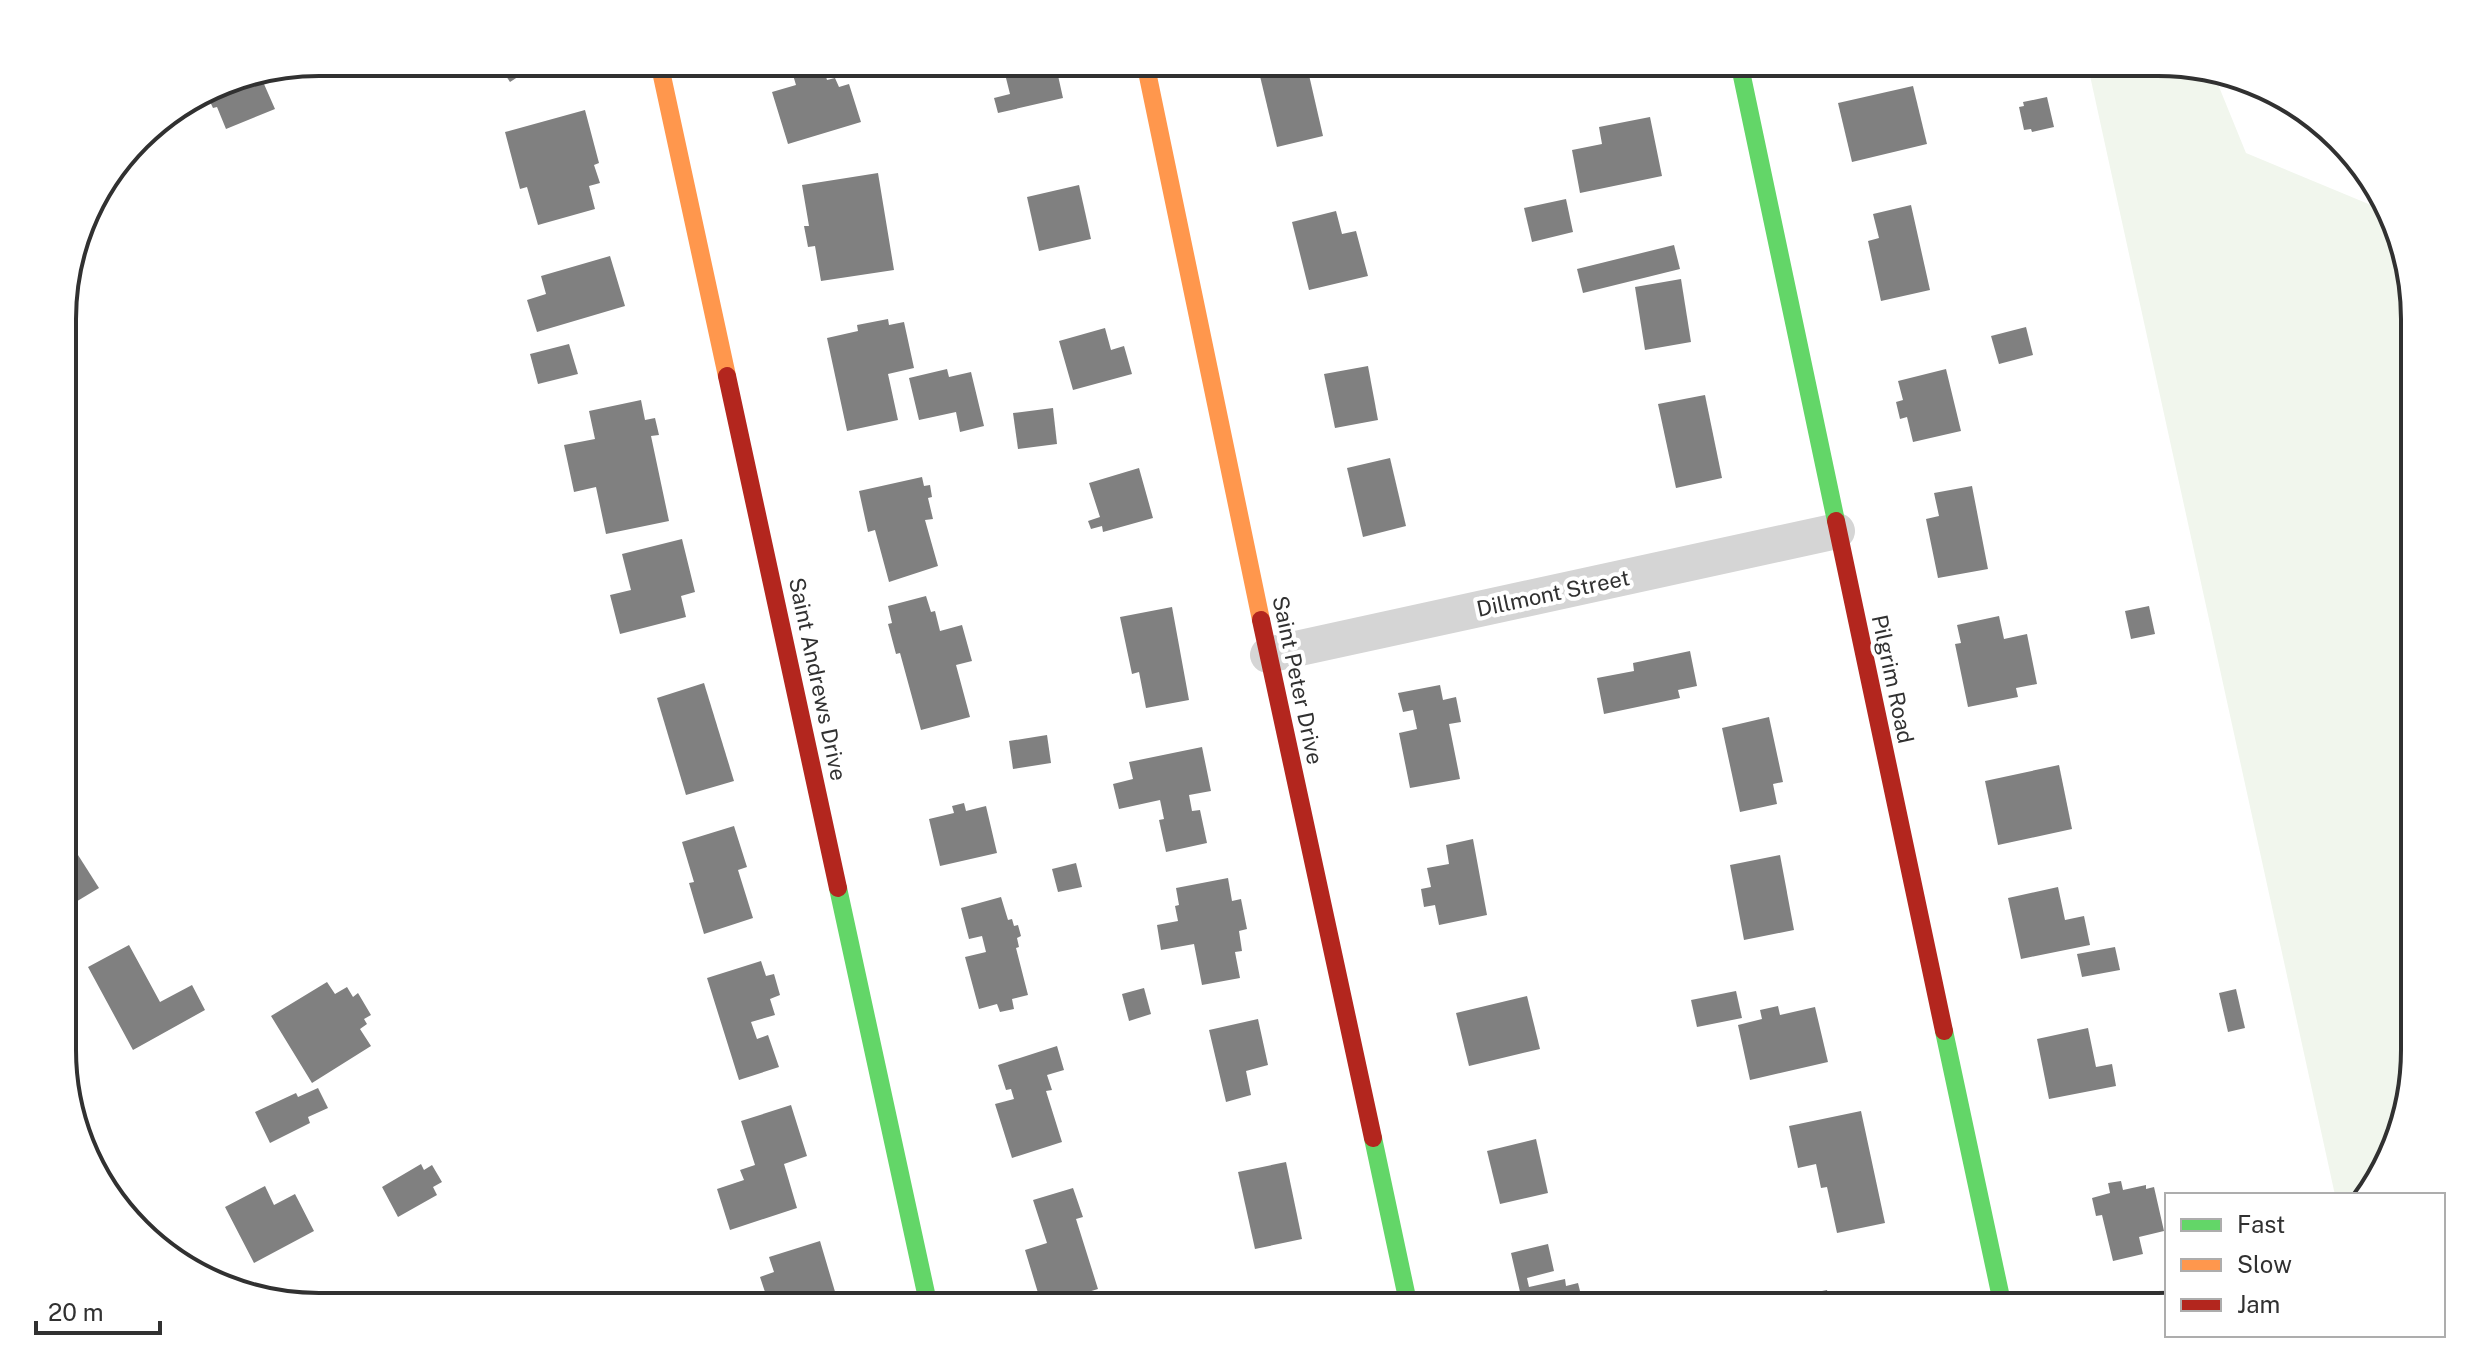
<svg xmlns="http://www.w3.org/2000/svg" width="2477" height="1369" font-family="'Public Sans',sans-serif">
<rect width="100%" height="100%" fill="#fff"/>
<polygon fill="#f1f6ed" points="2087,62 2158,62 2215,77 2246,153 2383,210 2414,302 2414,1066 2381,1178 2364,1195 2335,1195"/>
<g fill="#808080">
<polygon points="497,62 541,62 510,82"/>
<polygon points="822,62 827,80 835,78 839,87 849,84 861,122 788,144 772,92 796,85 793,75 800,73 797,63"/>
<polygon points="1002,62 1055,62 1063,98 998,113 994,98 1010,94"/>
<polygon points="1306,62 1323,136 1277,147 1259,72"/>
<polygon points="281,70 284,76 264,84 275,109 226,129 217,107 213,108 205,91 221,81"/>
<polygon points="1913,86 1927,144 1852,162 1838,103"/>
<polygon points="2047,97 2054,127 2032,132 2031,129 2024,130 2019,107 2024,106 2023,102"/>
<polygon points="585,110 599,163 594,165 600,183 589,186 595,209 538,225 527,187 520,189 505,132"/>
<polygon points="1650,117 1662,176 1580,193 1572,150 1602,144 1599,127"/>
<polygon points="878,173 894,270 821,281 815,246 808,247 804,226 809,226 802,185"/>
<polygon points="1079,185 1091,239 1039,251 1027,197"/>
<polygon points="1566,199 1573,232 1532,242 1524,208"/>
<polygon points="1911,205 1930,290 1881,301 1868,241 1879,238 1873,214"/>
<polygon points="1336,211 1342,234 1356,231 1368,276 1309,290 1292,222"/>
<polygon points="1674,245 1680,269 1583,293 1577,269"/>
<polygon points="610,256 625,306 537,332 527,300 546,294 541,276"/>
<polygon points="1681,279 1691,342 1645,350 1635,287"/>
<polygon points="888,319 889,325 904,322 914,368 888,374 898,420 847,431 827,338 858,331 857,325"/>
<polygon points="2026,327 2033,355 1999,364 1991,336"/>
<polygon points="1105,328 1111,350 1124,346 1132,374 1073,390 1059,341"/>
<polygon points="569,344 578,374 538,384 530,354"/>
<polygon points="1368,366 1378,420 1335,428 1324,374"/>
<polygon points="947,369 949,377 971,372 984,426 960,432 956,412 919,420 909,378"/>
<polygon points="1946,369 1961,431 1913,442 1907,417 1900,419 1896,402 1903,400 1898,381"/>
<polygon points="1705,395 1722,478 1676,488 1658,404"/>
<polygon points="641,400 645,420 655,418 659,435 651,436 669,521 606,534 596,487 574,492 564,445 595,439 589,411"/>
<polygon points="1053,408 1057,444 1018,449 1013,413"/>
<polygon points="1390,458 1406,526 1363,537 1347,468"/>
<polygon points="1139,468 1153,518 1103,532 1102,526 1091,529 1088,521 1100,517 1089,483"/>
<polygon points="922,477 924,486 930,485 932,497 928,498 933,519 925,520 938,566 889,582 875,530 868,532 859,491"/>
<polygon points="1972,486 1988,569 1938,578 1926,519 1939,516 1934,493"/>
<polygon points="682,539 695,592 681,596 686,617 620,634 610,595 631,590 622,554"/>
<polygon points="926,596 931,612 935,611 940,631 962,625 972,661 956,665 970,717 921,730 900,653 896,654 888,624 892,623 888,606"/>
<polygon points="2149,606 2155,634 2131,639 2125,611"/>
<polygon points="1172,607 1189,700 1146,708 1139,672 1132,674 1120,617"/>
<polygon points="1999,616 2004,639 2027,634 2037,684 2016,688 2018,697 1968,707 1955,644 1961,643 1957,625"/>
<polygon points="1690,651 1697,686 1678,690 1680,698 1604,714 1597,678 1634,671 1633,663"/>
<polygon points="704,683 734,781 686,795 657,698"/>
<polygon points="1440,685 1443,700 1456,697 1461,722 1449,724 1460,779 1410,788 1399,733 1417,729 1413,710 1403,712 1398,693"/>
<polygon points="1769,717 1783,782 1773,784 1777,804 1740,812 1722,728"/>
<polygon points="1047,735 1051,763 1013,769 1009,741"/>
<polygon points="1202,747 1211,791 1189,795 1192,811 1200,810 1207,843 1166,852 1159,820 1164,819 1160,800 1119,809 1113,784 1133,779 1129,762"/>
<polygon points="2059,765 2072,829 1998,845 1985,781"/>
<polygon points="964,803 966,811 986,806 997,853 940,866 929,819 954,813 952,806"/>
<polygon points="734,826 747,867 738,870 753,918 704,934 689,883 694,882 682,842"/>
<polygon points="64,833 99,888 64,909"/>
<polygon points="1473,839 1487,915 1439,925 1435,905 1424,907 1421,889 1431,887 1427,868 1449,864 1446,845"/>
<polygon points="1780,855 1794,930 1744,940 1730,865"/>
<polygon points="1076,863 1082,887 1058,892 1052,869"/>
<polygon points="1228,878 1232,901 1241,899 1247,929 1239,931 1242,951 1235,952 1240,978 1202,985 1194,944 1161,950 1157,925 1178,921 1175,906 1179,905 1176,888"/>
<polygon points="2058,887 2065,920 2084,916 2090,945 2021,959 2008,898"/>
<polygon points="1001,897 1008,920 1012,919 1014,926 1018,925 1021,936 1017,938 1019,947 1016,948 1028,995 1012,999 1014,1009 1000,1012 997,1004 979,1009 965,957 986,952 982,936 969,939 961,908"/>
<polygon points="129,945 160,1002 192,985 205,1010 133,1050 88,967"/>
<polygon points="2115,947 2120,970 2082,977 2077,954"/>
<polygon points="761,961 766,976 774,974 780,995 770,999 775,1015 751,1022 757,1039 768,1035 779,1067 739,1080 707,978"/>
<polygon points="327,982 335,994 347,987 353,997 358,993 371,1015 364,1019 367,1024 360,1029 371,1046 312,1083 271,1016"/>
<polygon points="1144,988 1151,1014 1129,1021 1122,994"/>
<polygon points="2236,989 2245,1028 2228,1032 2219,993"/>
<polygon points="1736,991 1742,1018 1697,1027 1691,1000"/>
<polygon points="1527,996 1540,1049 1469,1066 1456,1013"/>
<polygon points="1778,1006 1780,1015 1815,1007 1828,1062 1750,1080 1738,1025 1762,1019 1760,1010"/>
<polygon points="1258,1019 1268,1065 1246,1071 1251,1095 1226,1102 1209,1030"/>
<polygon points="2088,1028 2096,1067 2112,1064 2116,1086 2049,1099 2037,1039"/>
<polygon points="1057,1046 1064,1070 1047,1075 1052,1090 1046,1091 1062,1142 1012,1158 995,1104 1014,1099 1011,1089 1006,1090 998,1065"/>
<polygon points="318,1088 328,1108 308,1117 310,1123 270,1143 255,1112 296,1093 298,1097"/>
<polygon points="791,1105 807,1156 784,1164 797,1208 730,1230 717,1189 744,1180 740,1170 755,1165 741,1121"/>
<polygon points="1861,1111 1885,1223 1837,1233 1827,1187 1821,1188 1816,1164 1798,1168 1789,1126"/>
<polygon points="1536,1139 1548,1193 1500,1204 1487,1151"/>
<polygon points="1286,1162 1302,1239 1255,1249 1238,1172"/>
<polygon points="421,1164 424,1170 432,1165 442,1182 433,1187 437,1195 398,1217 382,1187"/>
<polygon points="2121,1181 2123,1190 2146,1185 2146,1189 2154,1187 2164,1231 2139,1237 2143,1254 2113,1261 2102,1215 2096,1216 2092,1198 2110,1193 2108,1183"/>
<polygon points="265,1186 274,1205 295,1194 314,1231 254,1263 225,1207"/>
<polygon points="1073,1188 1083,1217 1076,1219 1098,1289 1042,1306 1025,1250 1047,1243 1033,1200"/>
<polygon points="820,1241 836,1295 796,1307 770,1307 760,1277 774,1272 769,1257"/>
<polygon points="1548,1244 1554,1271 1527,1278 1529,1287 1565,1279 1566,1286 1578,1283 1580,1291 1569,1293 1572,1307 1519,1307 1516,1293 1520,1292 1511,1253"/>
<polygon points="1827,1290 1831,1307 1783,1307 1782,1299"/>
<polygon points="1316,1295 1318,1307 1274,1307 1274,1306"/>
</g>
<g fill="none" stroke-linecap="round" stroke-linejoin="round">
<polyline stroke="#d5d5d5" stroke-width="36" points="1268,655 1837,531"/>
<g stroke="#63d668" stroke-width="18">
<polyline points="1739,62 1836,521"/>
<polyline points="838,888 929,1307"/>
<polyline points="1944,1031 2003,1307"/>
<polyline points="1373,1138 1409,1307"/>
</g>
<g stroke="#ff974d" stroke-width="18">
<polyline points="659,62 727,376"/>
<polyline points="1145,62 1261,620"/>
</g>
<g stroke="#b3261e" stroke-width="18">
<polyline points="727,376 838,888"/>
<polyline points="1836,521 1944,1031"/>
<polyline points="1261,620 1373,1138"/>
</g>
</g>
<g text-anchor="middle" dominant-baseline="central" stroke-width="8" stroke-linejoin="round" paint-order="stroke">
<g font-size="22" fill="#313131" stroke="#fff">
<text transform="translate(1553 593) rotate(-12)">Dillmont Street</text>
<text transform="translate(818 679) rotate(78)">Saint Andrews Drive</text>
<text transform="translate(1893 679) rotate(78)">Pilgrim Road</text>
<text transform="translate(1298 680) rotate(78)">Saint Peter Drive</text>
</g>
</g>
<path d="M0 0H2477V1369H0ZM319 76H2158A243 243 0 0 1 2401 319V1050A243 243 0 0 1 2158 1293H319A243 243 0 0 1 76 1050V319A243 243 0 0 1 319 76Z" fill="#fff" fill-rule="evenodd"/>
<path fill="none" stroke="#313131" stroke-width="4" d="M319 76H2158A243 243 0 0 1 2401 319V1050A243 243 0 0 1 2158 1293H319A243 243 0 0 1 76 1050V319A243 243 0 0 1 319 76Z"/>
<rect x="2165" y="1193" width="280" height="144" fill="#ffffff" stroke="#adadad" stroke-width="2"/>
<rect x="2181" y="1219" width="40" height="12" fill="#63d668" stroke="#adadad" stroke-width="2"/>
<text x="2237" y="1233" font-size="24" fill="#313131">Fast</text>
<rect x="2181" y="1259" width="40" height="12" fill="#ff974d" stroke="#adadad" stroke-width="2"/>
<text x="2237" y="1273" font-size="24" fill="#313131">Slow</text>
<rect x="2181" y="1299" width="40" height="12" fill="#b3261e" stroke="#adadad" stroke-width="2"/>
<text x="2237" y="1313" font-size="24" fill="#313131">Jam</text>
<path d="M36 1321v12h124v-12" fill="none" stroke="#313131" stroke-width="4"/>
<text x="48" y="1321" font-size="24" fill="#313131" stroke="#ffffff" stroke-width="6" paint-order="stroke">20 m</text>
</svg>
